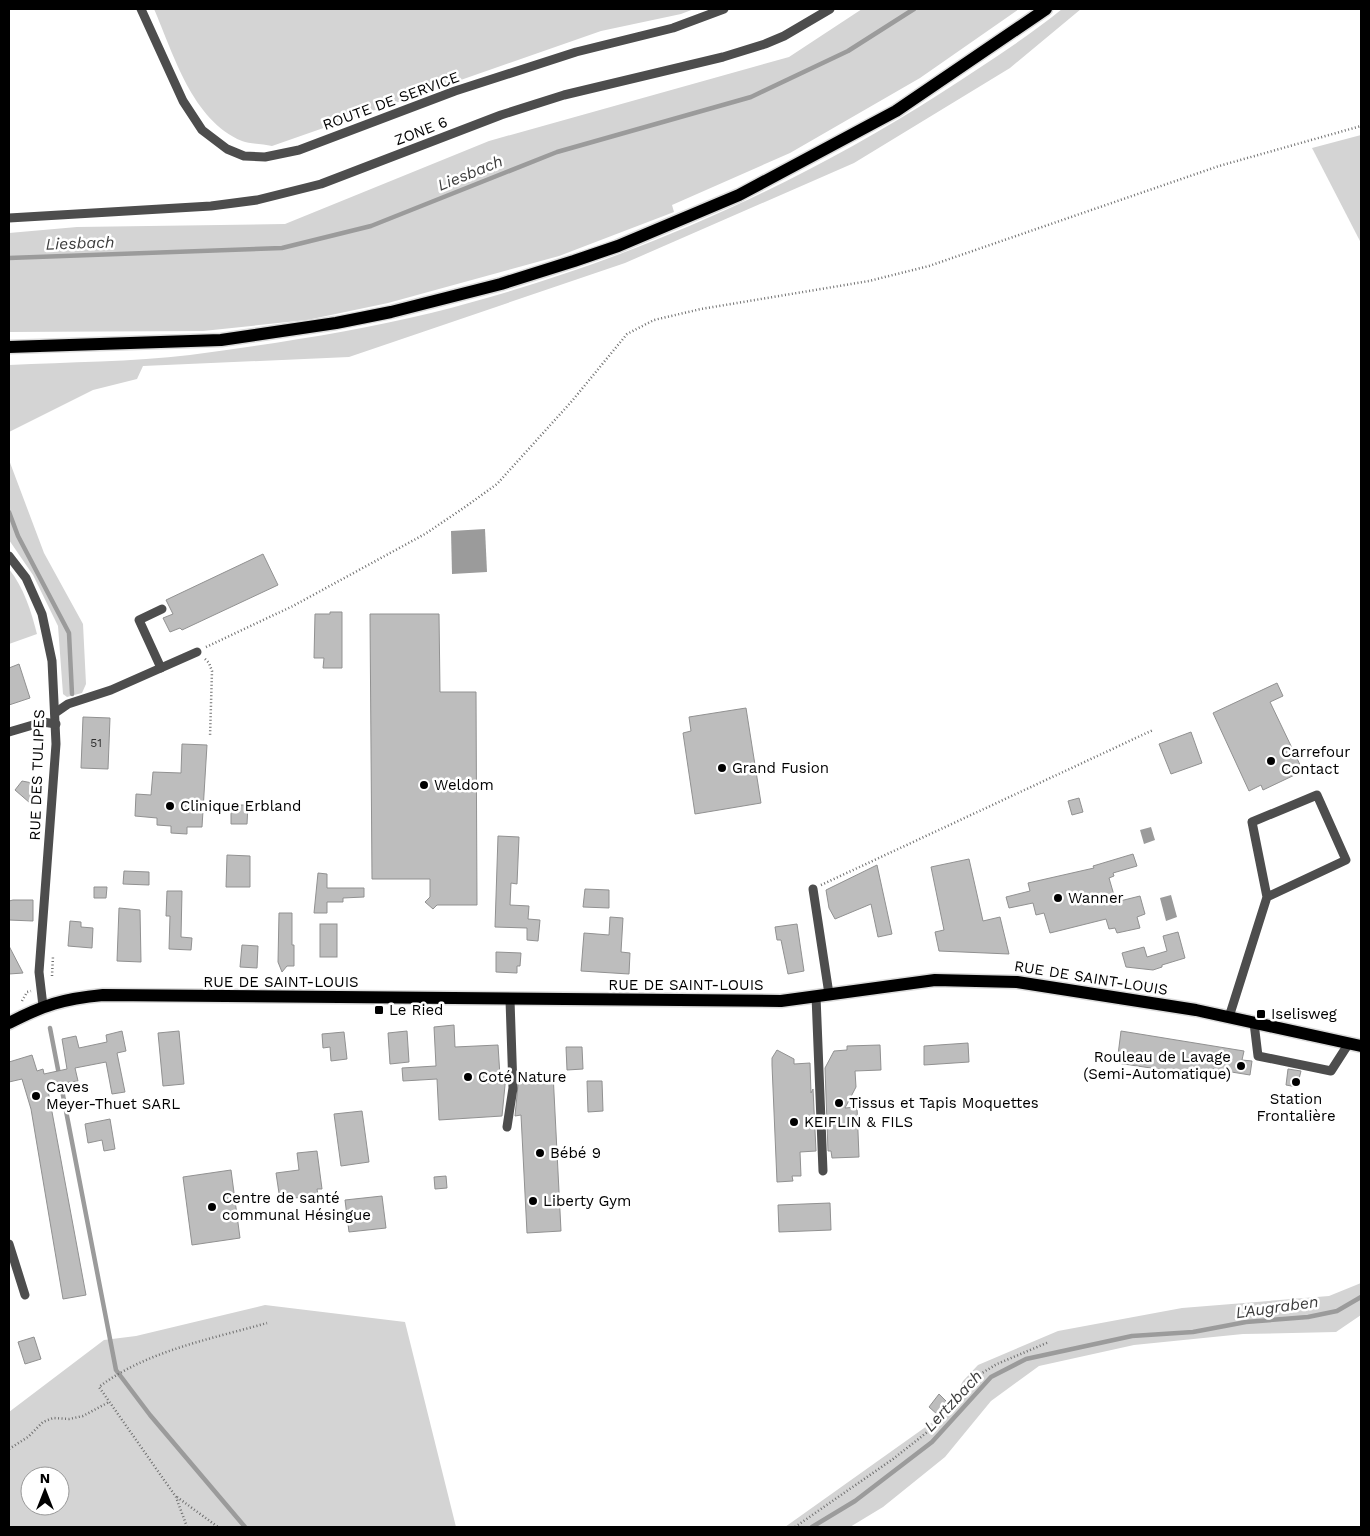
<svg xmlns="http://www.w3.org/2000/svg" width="1370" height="1536" font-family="'Work Sans',sans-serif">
<rect width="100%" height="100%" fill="#fff"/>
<g fill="#d4d4d4" fill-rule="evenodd">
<path d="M154 9H694L681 14 601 31 272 146C263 144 250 144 242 141 192 120 174 55 154 9Z"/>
<polygon points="862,9 1019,9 920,78 790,153 672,205 674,212 559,256 388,303 307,320 203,331 9,332 9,233 77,227 285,224 489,141 789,57"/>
<path d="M1062 9H1081L1010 68 854 163 625 263 349 357 143 366 137 379 93 390 9 432V365C68 362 133 362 190 355 271 344 353 332 431 313 611 268 785 193 941 93 982 66 1024 40 1062 9Z"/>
<polygon points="1361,135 1361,243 1312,148"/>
<polygon points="9,460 44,553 83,624 86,684 82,693 67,697 63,694 58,626 33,575 9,540"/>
<path d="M9 569C24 588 31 611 37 634L9 644Z"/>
<polygon points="1361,1283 1361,1315 1336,1332 1243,1334 1134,1345 1039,1366 991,1401 945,1457 883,1507 850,1527 785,1527 934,1421 955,1396 963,1381 978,1365 1058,1331 1182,1308 1329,1296"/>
<path d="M265 1305 405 1322 456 1527H9V1412L104 1340 136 1336ZM30 1476H60V1506H30Z"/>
</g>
<g fill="#9b9b9b">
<polygon points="485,529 487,572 452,574 451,531"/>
<polygon points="1151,827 1155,840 1144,844 1140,830"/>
<polygon points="1171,895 1177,917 1166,921 1160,898"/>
</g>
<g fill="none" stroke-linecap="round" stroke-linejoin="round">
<g stroke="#9b9b9b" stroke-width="4.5">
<polyline points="9,258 282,248 371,226 557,152 751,97 848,51 914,9"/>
<polyline points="9,512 18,536 69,633 72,694"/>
<polyline points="50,1028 116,1370 150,1415 245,1527"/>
<polyline points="812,1527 855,1501 932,1442 991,1377 1026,1359 1132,1336 1193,1332 1246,1322 1308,1317 1337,1311 1361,1297"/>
</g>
</g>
<g fill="#bdbdbd" stroke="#919191">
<polygon points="263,554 278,585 182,630 180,628 170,632 163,618 173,614 166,600"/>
<polygon points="330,612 342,612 342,668 323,668 324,658 314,658 315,614 330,614"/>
<polygon points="370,614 439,614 440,692 476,692 477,905 437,905 433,909 425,902 430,897 430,879 372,879"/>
<polygon points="19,664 30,698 9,705 9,668"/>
<polygon points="1277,683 1283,696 1270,702 1303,771 1263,790 1261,785 1249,791 1213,713"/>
<polygon points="746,708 761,803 695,814 683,733 691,731 689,717"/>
<polygon points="83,717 110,718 108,769 81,768"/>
<polygon points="1191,732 1202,763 1171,774 1159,744"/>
<polygon points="182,744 207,745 202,827 187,827 187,834 171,833 171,826 157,825 157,818 135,816 136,794 151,795 153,772 181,773"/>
<polygon points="22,781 43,785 30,803 15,790"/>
<polygon points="1079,798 1083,812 1072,815 1068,801"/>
<polygon points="231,805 248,805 247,824 231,824"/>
<polygon points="498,836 519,837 517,884 511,883 510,905 529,906 528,919 540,920 538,941 527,940 527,928 495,927"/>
<polygon points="1133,854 1137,866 1113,873 1114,876 1109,878 1116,902 1140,896 1145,914 1137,917 1140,928 1117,933 1115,928 1109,929 1106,919 1050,933 1044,913 1036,915 1033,903 1009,908 1006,897 1030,891 1028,883 1094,868 1093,866"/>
<polygon points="227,855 250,856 250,887 226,887"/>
<polygon points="969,859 983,921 1000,917 1009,954 939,951 935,932 944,930 931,867"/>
<polygon points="877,865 892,934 878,937 871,904 835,919 829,908 826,890"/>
<polygon points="124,871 149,872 149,885 123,884"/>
<polygon points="318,873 327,874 327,888 364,888 364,897 343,898 343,902 327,902 327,913 314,913"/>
<polygon points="94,887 107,887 106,898 94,898"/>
<polygon points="585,889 609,890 609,908 583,907"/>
<polygon points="167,891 182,891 181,937 192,938 191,950 169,949 170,916 166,916"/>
<polygon points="13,900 33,900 33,921 9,920 9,901"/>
<polygon points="119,908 140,910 141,962 117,961"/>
<polygon points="279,913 292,913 292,945 294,945 294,966 287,966 282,972 278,962"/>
<polygon points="610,917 623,918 621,952 630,953 629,974 581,971 584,933 609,935"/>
<polygon points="70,921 81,922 81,927 93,928 92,948 68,946"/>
<rect x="320" y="924" width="17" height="33"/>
<polygon points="797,924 804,971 788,974 781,940 777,940 775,927"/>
<polygon points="1178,932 1185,958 1162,965 1162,967 1153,970 1126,967 1122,953 1144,947 1147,957 1167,951 1163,936"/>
<polygon points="242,945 258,946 257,968 240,967"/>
<polygon points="9,946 23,973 9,974"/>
<polygon points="496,952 521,953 520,966 517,966 517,973 496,972"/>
<polygon points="454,1025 455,1047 498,1045 500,1076 506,1075 502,1116 439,1120 437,1079 403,1081 402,1068 436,1066 434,1027"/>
<polygon points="122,1031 126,1051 117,1053 125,1092 112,1094 106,1062 75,1068 78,1081 47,1085 86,1295 63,1299 31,1109 22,1079 9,1082 9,1062 32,1055 37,1071 43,1069 44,1074 67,1069 62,1039 76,1036 79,1048 107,1042 106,1035"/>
<polygon points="179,1031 184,1084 163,1086 158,1033"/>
<polygon points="407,1031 409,1062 390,1064 388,1033"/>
<polygon points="1121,1031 1244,1051 1242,1060 1252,1061 1250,1075 1213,1069 1212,1077 1117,1063"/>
<polygon points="344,1032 347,1059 331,1061 330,1047 323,1048 322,1034"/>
<polygon points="968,1043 969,1062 924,1065 924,1046"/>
<polygon points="880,1045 881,1070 855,1071 856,1087 845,1108 857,1107 859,1157 832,1158 831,1151 828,1151 825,1068 834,1051 847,1050 847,1046"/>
<polygon points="566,1047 582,1047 583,1069 567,1070"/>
<polygon points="777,1050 794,1059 794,1064 810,1063 811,1093 813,1089 816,1151 800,1152 801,1176 792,1176 793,1181 777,1182 772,1065 772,1058"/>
<polygon points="1288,1069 1301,1071 1297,1087 1286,1085"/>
<polygon points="553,1073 561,1231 527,1233 521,1115 515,1116 519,1075"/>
<polygon points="587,1081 602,1081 603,1111 588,1112"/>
<polygon points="362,1111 369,1162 341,1166 334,1114"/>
<polygon points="110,1119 115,1149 104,1151 102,1140 88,1143 85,1124"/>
<polygon points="317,1151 322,1189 317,1189 318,1195 314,1199 308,1200 305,1197 294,1198 291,1202 285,1203 280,1200 276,1173 299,1170 297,1153"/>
<polygon points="231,1170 240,1238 192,1245 183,1177"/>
<polygon points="446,1176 447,1188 435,1189 434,1177"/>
<polygon points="382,1196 386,1228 349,1232 345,1200"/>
<polygon points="830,1203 831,1230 779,1232 778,1205"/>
<polygon points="34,1337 41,1359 25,1364 18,1342"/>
<polygon points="939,1394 948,1403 938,1415 929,1407"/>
</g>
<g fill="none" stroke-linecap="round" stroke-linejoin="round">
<g stroke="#dbdbdb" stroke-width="15">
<g id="major">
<polyline points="9,347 221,340 336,323 391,312 501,284 574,261 618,246 739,195 896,111 1046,9"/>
<path d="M9 1023C44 1005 62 999 103 995L781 1001 935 980 1017 982 1196 1010 1361 1046"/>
</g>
</g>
<g stroke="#6f6f6f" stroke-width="2.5" stroke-dasharray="1 2.5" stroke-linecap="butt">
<polyline points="206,647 293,606 425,534 465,507 497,484 572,401 627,334 654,320 701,309 869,281 929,266 1219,166 1361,126"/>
<polyline points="205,659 209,663 212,671 210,737"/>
<polyline points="821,885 1153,730"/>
<polyline points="52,976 53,956"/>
<polyline points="22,1001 27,992 31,991"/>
<polyline points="9,1449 28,1437 43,1422 53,1418 69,1419 83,1416 109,1402"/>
<polyline points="177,1497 218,1527"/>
<path d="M187 1527 176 1497 99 1387C146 1351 211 1339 267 1323"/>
<polyline points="795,1527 893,1459 935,1426 972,1379 997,1364 1049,1342"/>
</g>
<g stroke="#4d4d4d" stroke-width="9">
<polyline points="141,9 183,101 202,130 227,149 244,156 265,157 299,150 455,91 576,52 673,28 724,9"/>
<polyline points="9,218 211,206 257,200 321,184 501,115 564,95 723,57 765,44 784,36 830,9"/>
<polyline points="9,556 26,578 42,614 52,661 56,744 39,972 43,1006"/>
<polyline points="161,668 139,620 162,609"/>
<polyline points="55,713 68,704 111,690 197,652"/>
<polyline points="9,732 43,722 56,724"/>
<polyline points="813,889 829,994"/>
<polyline points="816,996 823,1171"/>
<polyline points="1229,1017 1267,897 1346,860 1317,795 1252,822 1267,897"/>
<polyline points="1254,1023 1258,1056 1331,1071 1349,1043"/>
<polyline points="507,1127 513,1088 510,1000"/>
<polyline points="9,1244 25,1295"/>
</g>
<use href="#major" stroke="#000" stroke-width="12"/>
</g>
<g fill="#000" stroke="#fff" stroke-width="2">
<circle cx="1271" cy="761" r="5"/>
<circle cx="722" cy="768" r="5"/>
<circle cx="424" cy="785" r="5"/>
<circle cx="170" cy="806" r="5"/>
<circle cx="1058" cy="898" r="5"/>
<rect x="374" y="1005" width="10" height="10" rx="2.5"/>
<rect x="1256" y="1009" width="10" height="10" rx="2.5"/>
<circle cx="1241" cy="1066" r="5"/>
<circle cx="468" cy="1077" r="5"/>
<circle cx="1296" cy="1082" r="5"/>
<circle cx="36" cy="1096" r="5"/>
<circle cx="839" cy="1103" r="5"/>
<circle cx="794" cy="1122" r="5"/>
<circle cx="540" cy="1153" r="5"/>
<circle cx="533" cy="1201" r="5"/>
<circle cx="212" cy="1207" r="5"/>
</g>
<g text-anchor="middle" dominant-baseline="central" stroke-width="5" stroke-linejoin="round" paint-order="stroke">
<g font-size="12" fill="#2f2f2f">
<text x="96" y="743">51</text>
</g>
<g font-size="15" fill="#000" stroke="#fff">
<text transform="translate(391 101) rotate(-20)">ROUTE DE SERVICE</text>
<text transform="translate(421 131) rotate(-21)">ZONE 6</text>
<text transform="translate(37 775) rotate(-88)">RUE DES TULIPES</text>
<text transform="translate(1091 978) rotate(9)">RUE DE SAINT-LOUIS</text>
<text x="281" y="982">RUE DE SAINT-LOUIS</text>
<text x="686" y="985">RUE DE SAINT-LOUIS</text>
</g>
<g font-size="15" fill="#000" stroke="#fff" text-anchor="start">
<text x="1281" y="752">Carrefour<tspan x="1281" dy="17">Contact</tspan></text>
<text x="732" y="768">Grand Fusion</text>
<text x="434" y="785">Weldom</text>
<text x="180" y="806">Clinique Erbland</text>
<text x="1068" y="898">Wanner</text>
<text x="389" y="1010">Le Ried</text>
<text x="1271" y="1014">Iselisweg</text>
<text x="1231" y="1057" text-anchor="end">Rouleau de Lavage<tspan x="1231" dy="17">(Semi-Automatique)</tspan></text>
<text x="478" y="1077">Coté Nature</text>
<text x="46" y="1087">Caves<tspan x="46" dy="17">Meyer-Thuet SARL</tspan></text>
<text x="1296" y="1099" text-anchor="middle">Station<tspan x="1296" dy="17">Frontalière</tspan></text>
<text x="849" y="1103">Tissus et Tapis Moquettes</text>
<text x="804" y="1122">KEIFLIN &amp; FILS</text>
<text x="550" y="1153">Bébé 9</text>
<text x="222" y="1198">Centre de santé<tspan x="222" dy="17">communal Hésingue</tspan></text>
<text x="543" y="1201">Liberty Gym</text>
</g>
<g font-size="16" font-style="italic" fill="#3c3c3c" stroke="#fff">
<text transform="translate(470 173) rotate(-22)">Liesbach</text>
<text transform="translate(80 243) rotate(-2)">Liesbach</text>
<text transform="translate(1277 1307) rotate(-8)">L'Augraben</text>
<text transform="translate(953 1401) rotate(-47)">Lertzbach</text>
</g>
</g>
<rect width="1370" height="1536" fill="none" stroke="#000000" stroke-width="20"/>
<g transform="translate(45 1491)"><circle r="24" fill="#ffffff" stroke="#999999"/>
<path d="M0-4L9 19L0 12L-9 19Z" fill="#000000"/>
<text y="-8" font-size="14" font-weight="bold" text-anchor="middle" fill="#000000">N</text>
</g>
</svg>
